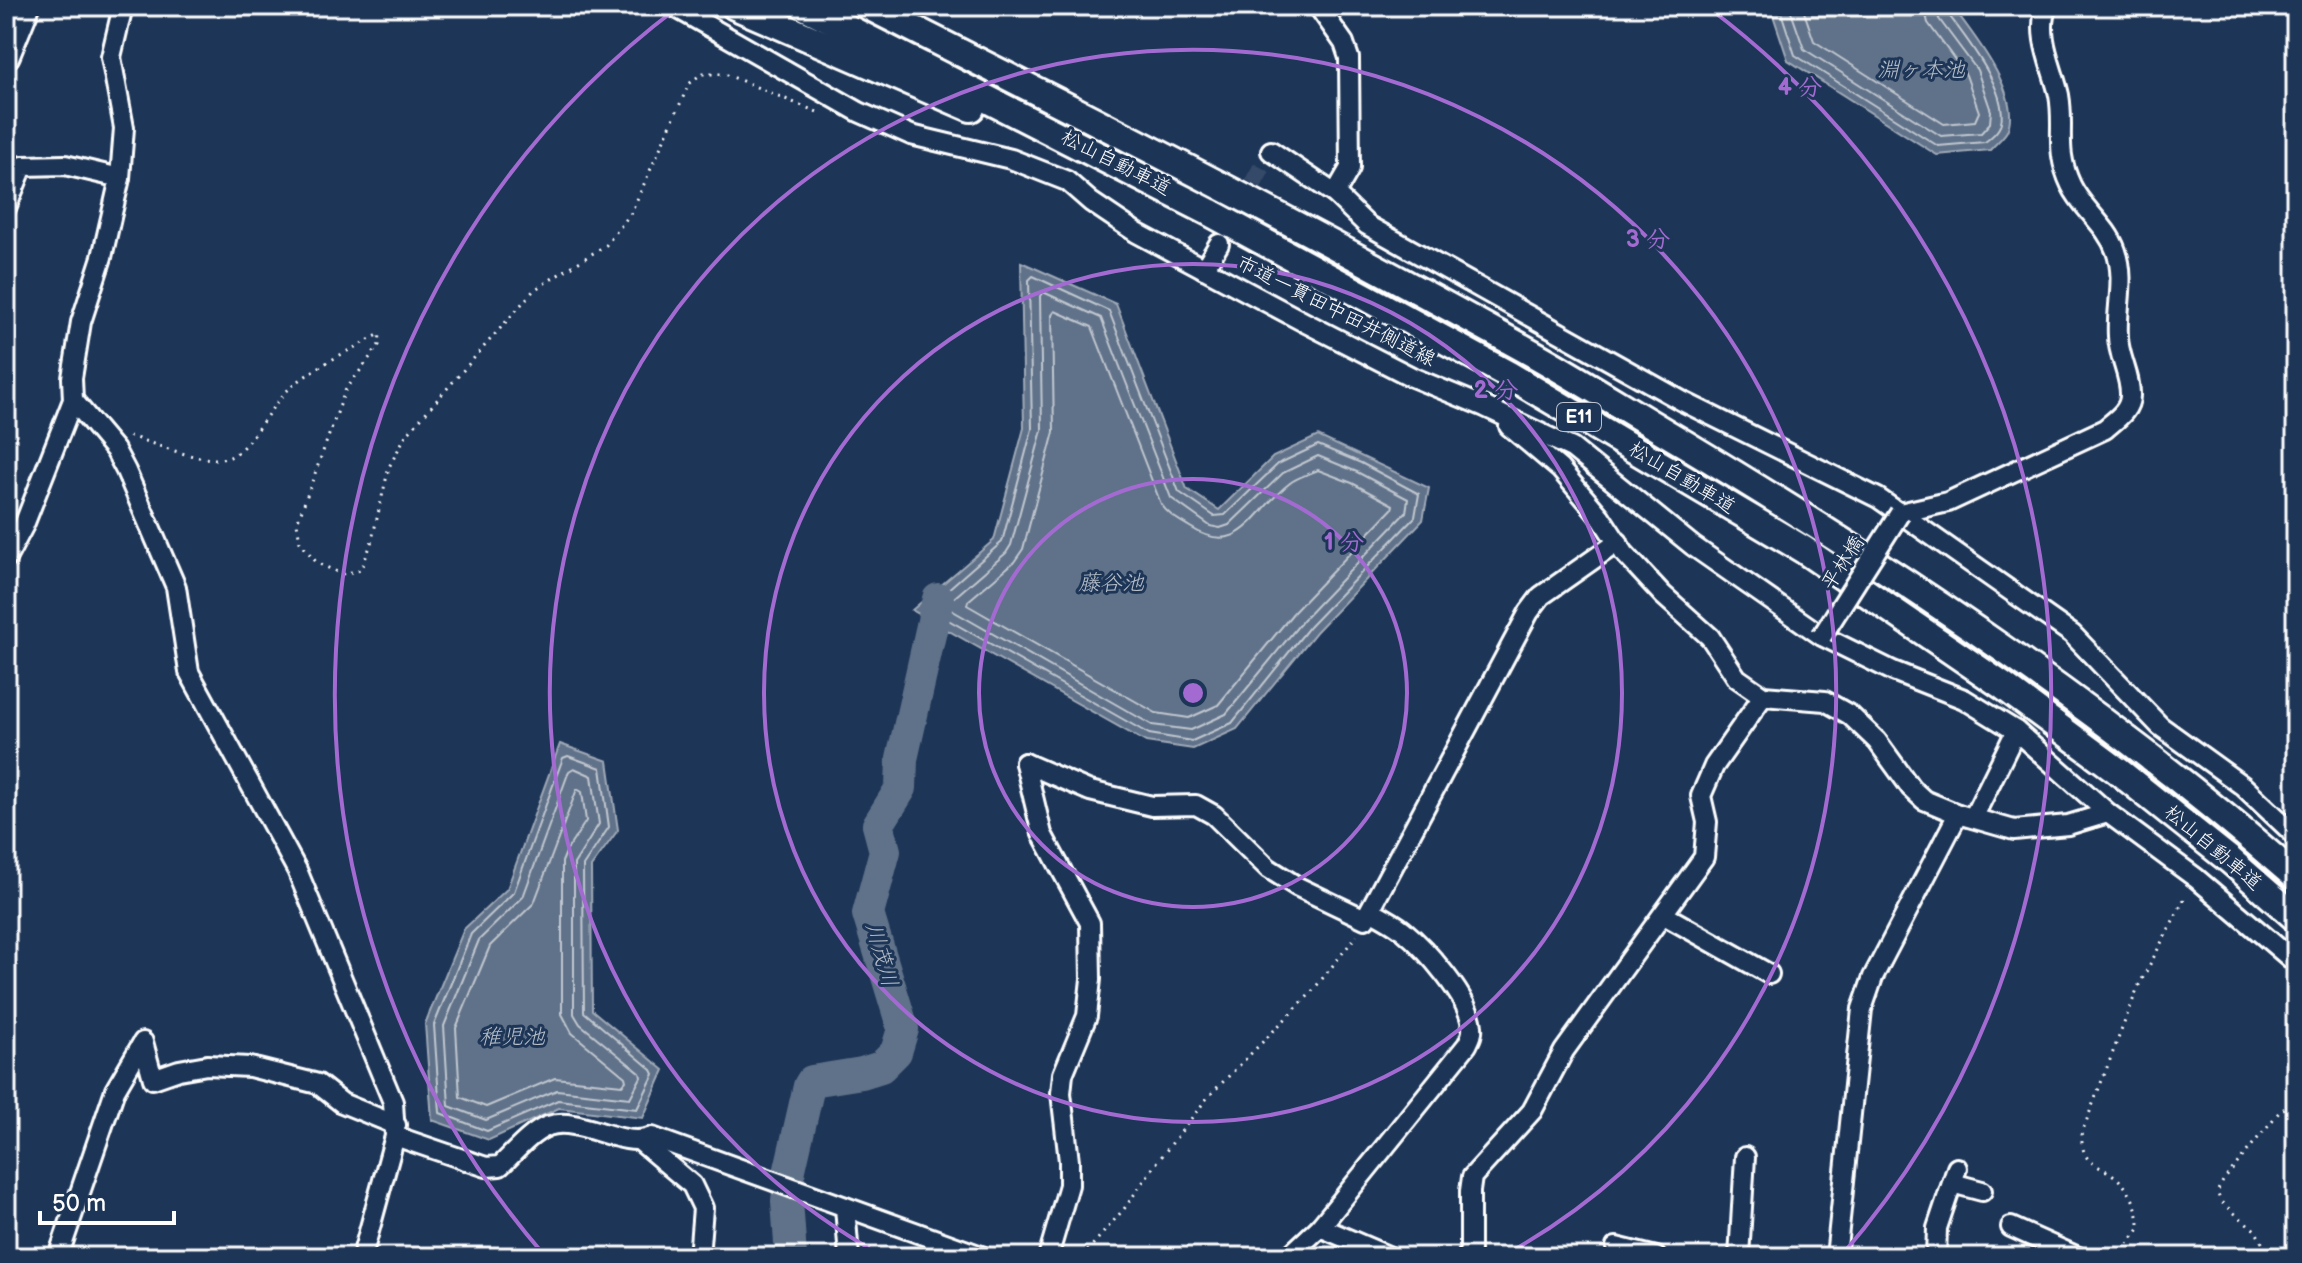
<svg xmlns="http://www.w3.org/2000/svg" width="2302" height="1263" font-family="'Balsamiq Sans','Klee One',sans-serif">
<rect width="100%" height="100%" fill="#1d3557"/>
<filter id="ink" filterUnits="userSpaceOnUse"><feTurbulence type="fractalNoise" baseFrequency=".0125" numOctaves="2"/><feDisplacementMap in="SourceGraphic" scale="16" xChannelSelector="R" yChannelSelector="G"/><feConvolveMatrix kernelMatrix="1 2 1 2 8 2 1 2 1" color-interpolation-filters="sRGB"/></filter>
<g filter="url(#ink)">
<g fill="#617289" stroke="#a0aab8" stroke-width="2">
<path d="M1770 6H1952C1972 33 2023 95 2007 131 2004 137 1995 144 1990 150L1937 155 1788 60Z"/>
<polygon points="1021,262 1116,304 1187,489 1219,510 1273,457 1318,436 1429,488 1423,520 1316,632 1237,729 1193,749 1146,742 912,610 994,540 1024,428"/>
<polygon points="560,744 608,761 618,830 591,867 592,1010 664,1070 643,1118 559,1108 489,1140 432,1120 425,1024 464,929 507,889"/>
</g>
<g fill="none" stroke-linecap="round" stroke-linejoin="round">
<g stroke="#c0c7d0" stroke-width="2">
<path d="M1779 6 1795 55 1938 146 1985 142C1989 139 1996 133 1999 128 2014 97 1965 37 1948 14L1946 6"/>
<polyline points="1789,6 1804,49 1941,136 1981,133 1990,123 1991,111 1977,70 1939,19 1936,6"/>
<polyline points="1802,6 1814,41 1944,124 1975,121 1979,112 1966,75 1928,23 1924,6"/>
<polygon points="1033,276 1109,311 1179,492 1214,516 1225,515 1278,464 1318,445 1361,463 1419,494 1415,517 1310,626 1232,723 1192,741 1149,734 929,609 930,605 1002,542 1032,429 1029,280"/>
<polygon points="1043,292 1101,318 1171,498 1210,526 1220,528 1229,525 1283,473 1318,456 1357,472 1408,499 1406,512 1303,620 1226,714 1191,730 1152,725 946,607 948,603 1006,553 1011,545 1042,430 1040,296"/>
<path d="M1055 311 1092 327 1161 504C1168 515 1179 520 1190 527 1241 560 1254 510 1290 483 1298 477 1309 474 1318 470L1352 483 1393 505 1392 509 1294 612 1218 705 1189 718 1156 713 967 605 968 601 1014 562 1023 549 1054 432 1052 315Z"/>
<polygon points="568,756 601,768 609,827 583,866 584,1012 652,1070 654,1074 637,1109 558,1100 487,1131 440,1113 434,1025 471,934 514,892 563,758"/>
<polygon points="574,768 592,776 599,824 574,864 574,1014 580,1024 640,1073 641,1077 630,1098 557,1090 486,1120 449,1106 444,1026 479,940 523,897 569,771"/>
<polygon points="577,789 582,792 586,821 567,850 562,862 562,1014 572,1033 625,1077 626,1081 622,1085 555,1078 486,1107 460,1097 456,1028 490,946 534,903"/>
</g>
<polyline stroke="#617289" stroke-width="32" points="791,1257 787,1201 790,1169 809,1086 812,1081 862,1073 881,1067 896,1052 903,1029 868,914 885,851 878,825 901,788 902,759 938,599"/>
<polyline stroke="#344968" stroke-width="18" stroke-dasharray="18 9" stroke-linecap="butt" points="1240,207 1271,151"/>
<g stroke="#fff" stroke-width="24">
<g id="minor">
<polyline points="673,6 859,112 911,135 1011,159 1067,181 1091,202 1137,233 1304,322 1412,377 1485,407 1572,448 1693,546 1822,636 1893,671 1964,699 2016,731 2108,813 2196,878 2296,963"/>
<polyline points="1318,6 1344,43 1349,58 1350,168 1335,194"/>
<polyline points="1271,151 1335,194 1367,225 1682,401 1878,498 2072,634 2160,726 2243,786 2296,836"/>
<polyline points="6,208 23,166 65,165 120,178"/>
<polyline points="1204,269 1219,244"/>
<polyline points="73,400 115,450 126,471 176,587 189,672 297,870 393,1102 395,1136 362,1257"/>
<polyline points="1509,426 1560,469 1600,516 1624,553 1663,595 1710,637 1737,678 1763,696 1825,701 1850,715 1877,741 1911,788 1924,800 1958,814 2014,830 2068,825 2108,813"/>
<path d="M1900 513 1948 502 2105 429C2115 420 2130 411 2130 396 2131 376 2118 356 2118 336 2116 307 2126 279 2116 251 2107 225 2082 209 2071 185 2054 149 2065 129 2059 95 2053 68 2035 34 2047 6"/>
<polyline points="6,559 24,525 73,400 72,378 81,322 102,257 120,178 124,128 111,57 123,6"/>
<polyline points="1025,763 1090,791 1152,806 1196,805 1214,815 1268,868 1298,887 1365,919 1529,612 1541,596 1618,542"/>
<polyline points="1025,763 1042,834 1090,923 1091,979 1087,1016 1063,1074 1061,1093 1069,1161 1069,1185 1048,1257"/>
<polyline points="1974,816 2016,731"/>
<polyline points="1664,915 1769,974"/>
<path d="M395 1136 486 1167 500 1166C514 1153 530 1133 548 1126 580 1115 621 1150 652 1137L984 1257"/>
<polyline points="641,1142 692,1185 703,1208 699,1257"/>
<polyline points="1952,1183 1982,1191"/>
<polyline points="845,1207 849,1257"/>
<polyline points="1320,1227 1390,1257"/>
<polyline points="2011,1227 2078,1257"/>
<polyline points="1616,1247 1656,1257"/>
<polyline points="58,1257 115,1090 143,1042 153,1079 179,1070 207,1065 250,1067 318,1084 342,1103 396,1125"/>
<path d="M1288 1257 1320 1227 1467 1045C1470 1039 1473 1034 1472 1027 1470 998 1425 948 1403 930 1393 922 1381 916 1370 910"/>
<polyline points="1467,1257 1470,1250 1470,1191 1472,1177 1532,1111 1564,1051 1704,857 1707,822 1701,796 1714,766 1763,696"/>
<polyline points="1739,1257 1745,1157"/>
<polyline points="1836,1257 1862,1009 1873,977 1958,814"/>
<polyline points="1936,1257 1937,1228 1957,1168"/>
<polyline points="2290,1257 2296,1255"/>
</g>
</g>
<g stroke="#fff" stroke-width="32">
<g id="highway">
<polyline points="735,6 971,108"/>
<polyline points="804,6 1209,212 1509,375 1804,550 2003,686 2118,771 2231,861 2296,918"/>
<path d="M868 6C1089 117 1309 229 1525 349 1579 379 1632 413 1685 444 1899 573 2108 712 2296 877"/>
<polyline points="6,55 26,6"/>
</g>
</g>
<g stroke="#fff" stroke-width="3" stroke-dasharray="2 6" stroke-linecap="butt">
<path d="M129 436C153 443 207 466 230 457 249 449 271 404 290 388 316 366 350 350 380 334L379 345 345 391 297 523 300 542 317 563 342 574 361 570 371 544 389 467 406 435 534 290 606 245 631 213 689 84 701 74H725L817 112H822"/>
<polyline points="1082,1257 1124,1209 1155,1165 1208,1097 1310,994 1357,935"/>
<path d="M2118 1257 2139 1229C2140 1208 2128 1184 2110 1173 2101 1167 2090 1165 2085 1154 2082 1148 2082 1141 2081 1135L2138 987 2187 894"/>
<polyline points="2270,1257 2255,1230 2221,1202 2217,1192 2223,1181 2280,1111 2296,1102"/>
</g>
<use href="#minor" stroke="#1d3557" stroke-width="18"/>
<use href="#highway" stroke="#1d3557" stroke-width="26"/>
<g stroke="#fff" stroke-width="24" stroke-linecap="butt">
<polyline id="minor-bridge" points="1822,636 1900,513"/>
</g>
<use href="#minor-bridge" stroke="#1d3557" stroke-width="18"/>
</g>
</g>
<g fill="none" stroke="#a36bd2" stroke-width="4">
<circle cx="1193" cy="693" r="214"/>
<circle cx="1193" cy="693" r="429"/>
<path d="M881 1255A643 643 0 1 1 1505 1255"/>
<path d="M545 1256A858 858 0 0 1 677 8M1709 8A858 858 0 0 1 1841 1256"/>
</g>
<g text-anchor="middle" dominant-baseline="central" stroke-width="6" stroke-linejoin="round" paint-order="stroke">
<rect fill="#1d3557" stroke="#bbc2cd" stroke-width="2" x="1557" y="403" width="44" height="28" rx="6"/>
<g font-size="18" font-weight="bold" fill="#fff">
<text x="1579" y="417">E11</text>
</g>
<g font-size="20" fill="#fff" stroke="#1d3557">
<text transform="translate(1116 163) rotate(27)">松山自動車道</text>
<text transform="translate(1336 311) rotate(27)">市道一貫田中田井側道線</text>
<text transform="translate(1682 478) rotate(31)">松山自動車道</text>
<text transform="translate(1843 563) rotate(-57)">平林橋</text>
<text transform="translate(2213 848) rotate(40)">松山自動車道</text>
</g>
<g font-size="22" font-style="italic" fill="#b8c0ca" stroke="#1d3557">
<text x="1921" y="70">淵ヶ本池</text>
<text x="1111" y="583">藤谷池</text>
<text transform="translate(881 955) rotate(74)">川茂川</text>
<text x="512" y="1037">稚児池</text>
</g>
</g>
<circle cx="1193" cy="693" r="12" fill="#a36bd2" stroke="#1d3557" stroke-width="4"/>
<g font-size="24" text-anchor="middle" font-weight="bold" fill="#a36bd2" stroke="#1d3557" stroke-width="6" stroke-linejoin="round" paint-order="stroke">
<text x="1800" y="95">4 分</text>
<text x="1648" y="247">3 分</text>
<text x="1496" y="398">2 分</text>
<text x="1344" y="550">1 分</text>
</g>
<rect width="2302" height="1263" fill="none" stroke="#1d3557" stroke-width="32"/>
<rect x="16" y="16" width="2270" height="1231" fill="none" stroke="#fff" stroke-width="3" filter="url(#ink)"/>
<path d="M40 1211v12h134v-12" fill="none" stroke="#ffffff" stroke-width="4"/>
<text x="52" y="1211" font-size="24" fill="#ffffff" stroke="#1d3557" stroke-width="6" paint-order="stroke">50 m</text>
</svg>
